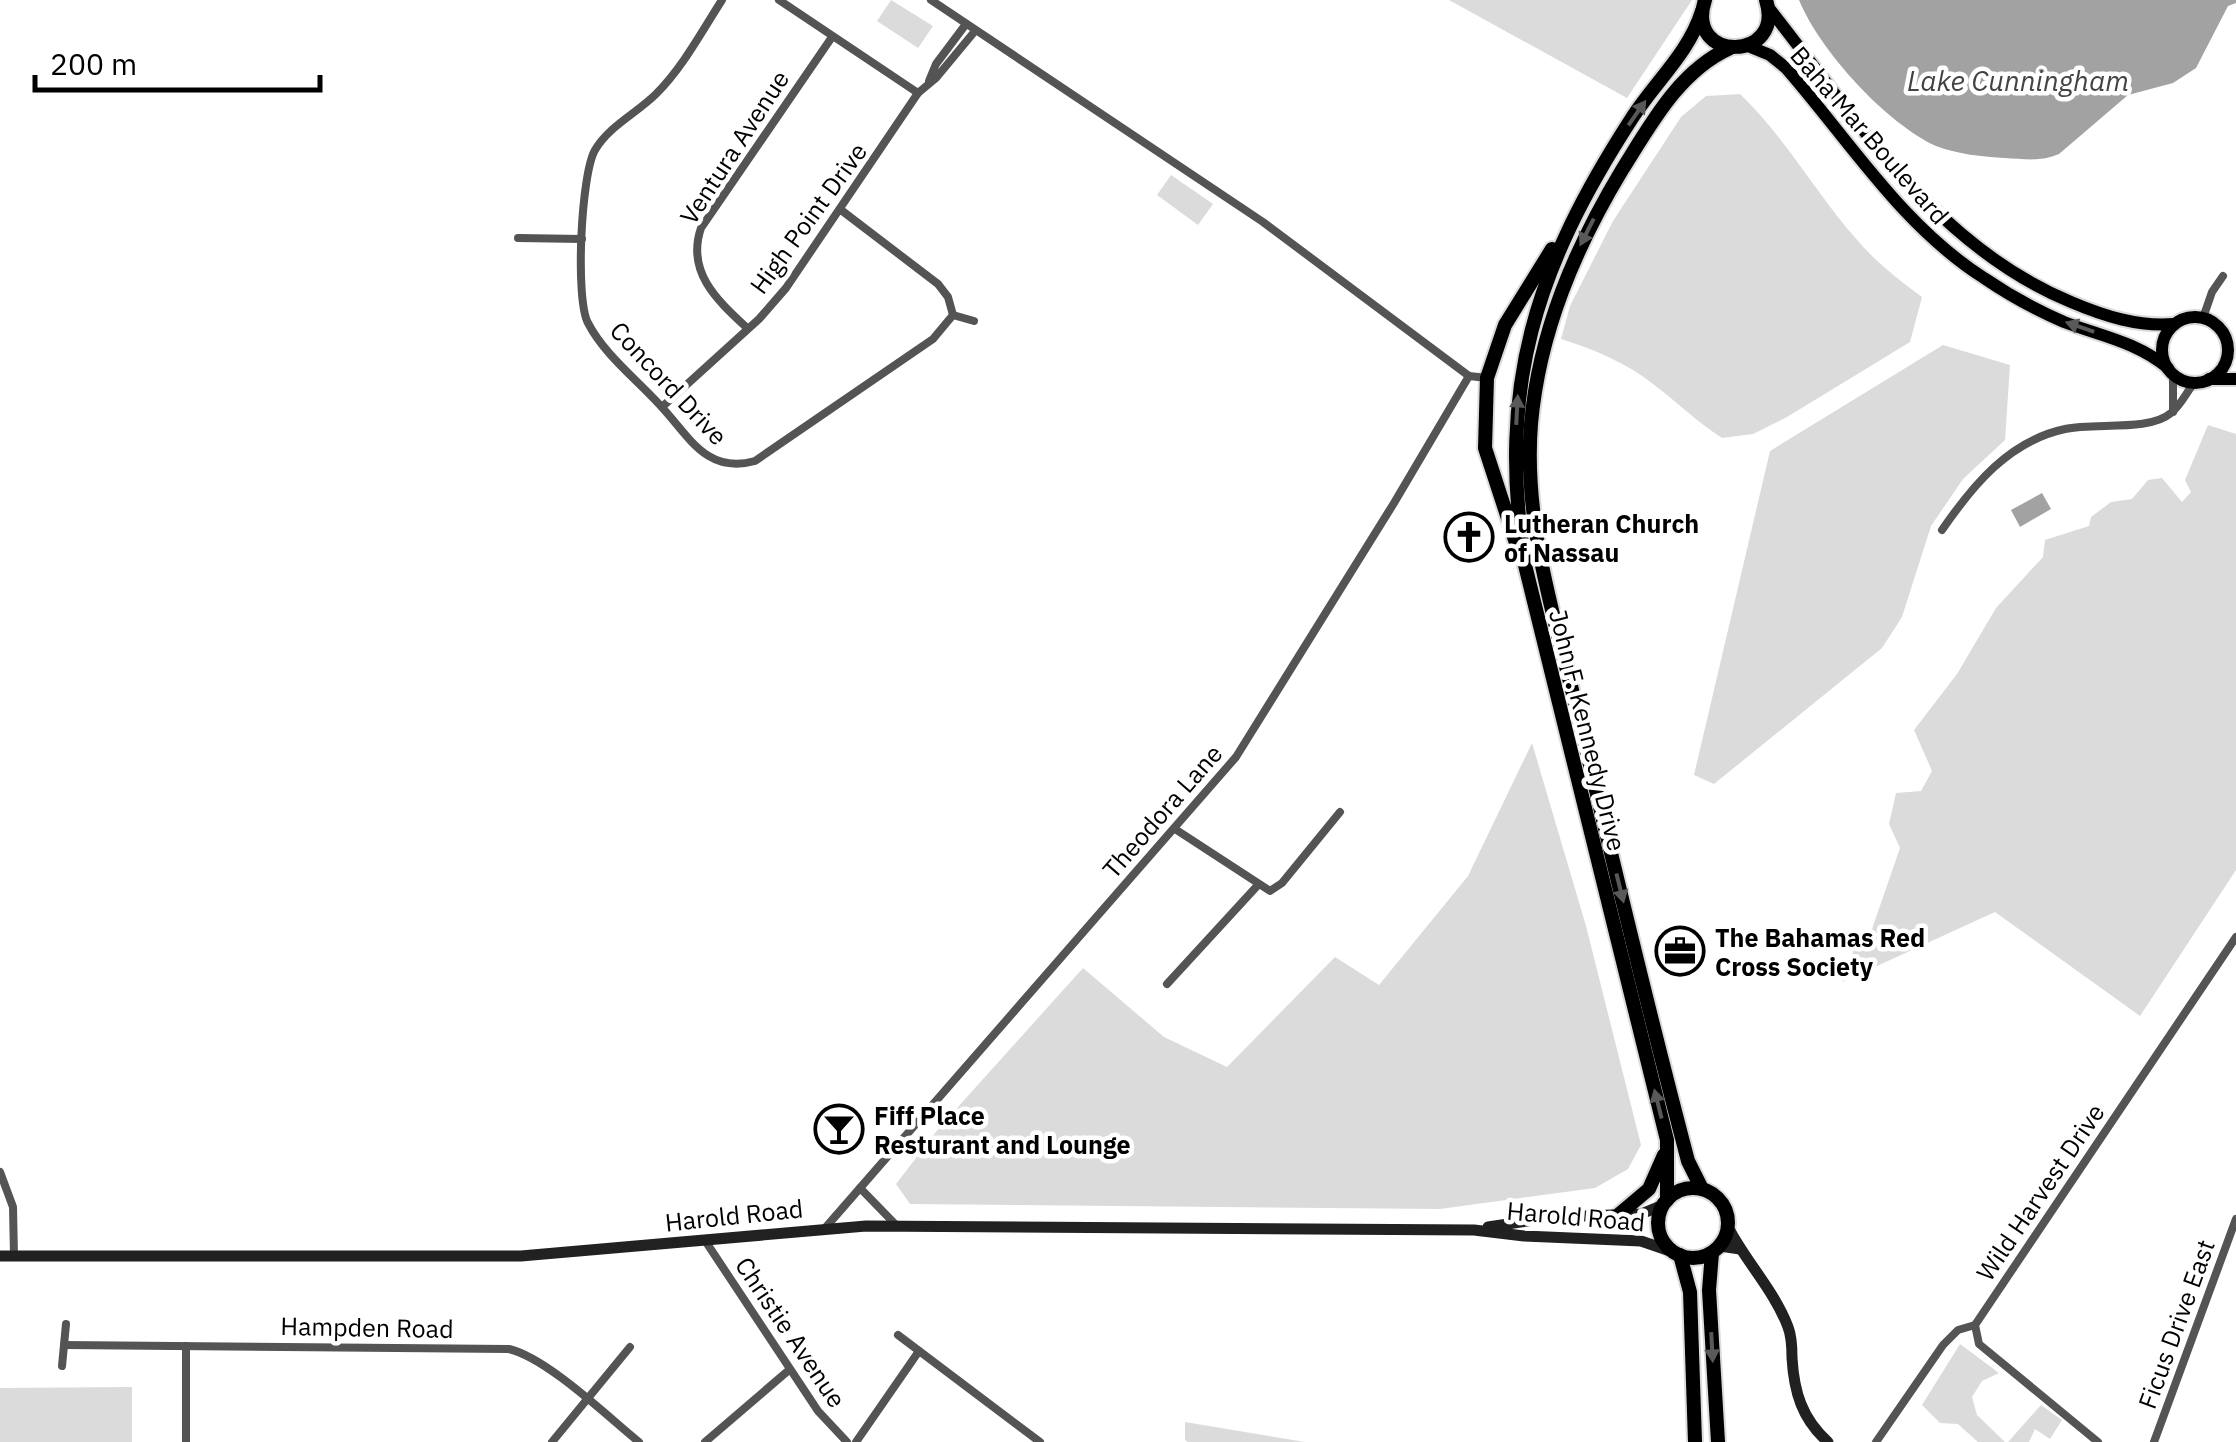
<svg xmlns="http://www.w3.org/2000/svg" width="2236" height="1442" font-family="'IBM Plex Sans',sans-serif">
<rect width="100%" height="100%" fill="#fff"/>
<g fill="#dbdbdb">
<polygon points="891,0 933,26 918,48 877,21"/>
<polygon points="1449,0 1692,0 1627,98"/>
<path d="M1740 94C1786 138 1816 194 1858 241 1877 263 1899 280 1922 297L1910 342 1787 417 1753 434 1722 438C1697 422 1677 402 1653 384 1627 363 1593 349 1561 339L1570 306 1613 221 1681 117 1706 96Z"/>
<polygon points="1171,175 1213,204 1198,225 1157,195"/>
<polygon points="1943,345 2010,365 2005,440 1963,479 1931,526 1902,617 1882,648 1714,784 1694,775 1770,451"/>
<polygon points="2208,425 2236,434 2236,870 2140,1016 1995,912 1842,982 1857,941 1872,929 1900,848 1889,824 1896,793 1921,791 1932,771 1914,730 1957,674 1996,608 2043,557 2045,540 2089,526 2091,517 2111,502 2132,499 2148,480 2162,478 2182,502 2191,492 2185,480"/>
<polygon points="1532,743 1586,926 1641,1145 1628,1169 1595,1188 1440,1209 910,1204 896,1184 939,1128 1083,968 1164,1037 1227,1067 1335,957 1379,985 1468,876"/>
<polygon points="1960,1344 1999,1373 1982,1381 1972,1397 1977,1415 2005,1442 1978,1442 1958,1424 1940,1423 1922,1405"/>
<polygon points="132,1387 132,1442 0,1442 0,1388"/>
<polygon points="2041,1405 2062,1420 2050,1439 2035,1429 2029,1442 2008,1442"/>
<polygon points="1185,1422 1305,1442 1188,1442 1185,1440"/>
</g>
<g fill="#a2a2a2">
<path d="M1799 0H2236V3L2228 6 2196 68 2173 83 2128 95 2059 154C2041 162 2024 159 2005 158 1984 157 1956 154 1936 146 1886 123 1820 51 1799 0Z"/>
<polygon points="2042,493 2051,509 2020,527 2011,510"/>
</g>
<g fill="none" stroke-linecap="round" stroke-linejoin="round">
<g stroke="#dbdbdb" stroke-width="16">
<g id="primary">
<path d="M1768 7C1856 118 1935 246 2071 302 2104 316 2138 327 2174 324"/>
<path d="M1748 46 1770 55 1786 68C1849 140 1902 226 1984 278 2009 295 2036 310 2064 322 2101 336 2137 342 2168 368"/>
<circle cx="2195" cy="350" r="33"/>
<polyline points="2209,379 2236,379"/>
</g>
</g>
<g stroke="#dbdbdb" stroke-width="18">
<g id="highway">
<path d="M1705 0C1684 63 1786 62 1766 0"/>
<polyline points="1517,546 1485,448 1487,378 1505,325 1552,249"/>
<circle cx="1693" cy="1223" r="35"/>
<path d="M1702 1189 1688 1161C1649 1013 1613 863 1578 714 1555 619 1523 522 1531 424 1539 332 1575 248 1622 170 1651 124 1679 71 1730 48"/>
<path d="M1667 1200V1140L1525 565C1497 386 1535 268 1632 118 1655 82 1689 53 1702 11"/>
<polyline points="1617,1216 1649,1189 1664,1155"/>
<polyline points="1712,1253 1709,1290 1718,1442"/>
<polyline points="1680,1255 1690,1292 1695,1442"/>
</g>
</g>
<g stroke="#545454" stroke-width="8">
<path d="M722 0C702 31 683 67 656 94 637 113 609 126 595 150 581 174 575 299 588 323 604 354 635 378 658 403 688 434 705 475 755 461L933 339 953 315 948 297 938 284 841 210"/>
<polyline points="779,0 918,93"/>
<polyline points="931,0 1263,222 1469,376 1487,378"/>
<polyline points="929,81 936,64 966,24"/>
<polyline points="518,238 582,239"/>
<polyline points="953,315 974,321"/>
<polyline points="2203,318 2212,292 2223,276"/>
<path d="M747 328C717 300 686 272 701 228L832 37"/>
<polyline points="662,407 759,319 786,288 918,93 936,78 975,31"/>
<polyline points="2173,412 2173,374"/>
<path d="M1942 530C1973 485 2009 441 2065 429 2094 422 2149 432 2171 413 2181 405 2186 393 2194 383"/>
<polyline points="1175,829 1270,891 1282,883 1340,812"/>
<polyline points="1167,984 1258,885"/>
<polyline points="0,1172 13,1207 14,1256"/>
<polyline points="860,1188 897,1226"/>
<polyline points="826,1227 1236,757 1394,503 1469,376"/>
<polyline points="706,1242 818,1411 847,1442"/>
<polyline points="898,1335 1040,1442"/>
<path d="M64 1345 509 1349C547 1358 607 1416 639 1442"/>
<polyline points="62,1366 66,1324"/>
<polyline points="186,1442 186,1346"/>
<polyline points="552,1442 630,1347"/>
<polyline points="705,1442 789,1370"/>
<polyline points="856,1442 919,1351"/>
<polyline points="1876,1442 1943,1345 1958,1330 1975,1325"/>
<polyline points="2098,1442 1979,1344 1975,1325 2236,937"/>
<polyline points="2154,1442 2236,1219"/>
</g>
<g stroke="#212121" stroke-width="11">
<polyline points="1488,1227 1554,1217 1641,1214 1663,1205"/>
<path d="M1728 1227C1746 1262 1774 1290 1788 1327 1792 1337 1792 1348 1792 1358 1794 1392 1802 1419 1828 1442"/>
<polyline points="1720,1246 1740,1249"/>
<polyline points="0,1256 521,1256 866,1226 1474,1230 1524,1236 1641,1241 1673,1252"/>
</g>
<use href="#primary" stroke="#000" stroke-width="12"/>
<use href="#highway" stroke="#000" stroke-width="14"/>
</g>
<defs><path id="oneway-solid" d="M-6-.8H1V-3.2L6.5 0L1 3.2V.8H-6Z" transform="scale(2.5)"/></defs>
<g fill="#595959">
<use href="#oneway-solid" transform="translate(1637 113) rotate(-55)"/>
<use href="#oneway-solid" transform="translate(1587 232) rotate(117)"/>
<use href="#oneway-solid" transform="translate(2080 327) rotate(-161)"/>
<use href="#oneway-solid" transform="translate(1517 410) rotate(-87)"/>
<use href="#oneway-solid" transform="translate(1620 888) rotate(76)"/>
<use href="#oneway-solid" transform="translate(1658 1104) rotate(-104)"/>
<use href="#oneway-solid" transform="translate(1712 1347) rotate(87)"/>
</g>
<defs>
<g id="church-ring" transform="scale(2.5)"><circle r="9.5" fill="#fff" stroke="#000" stroke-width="1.5"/><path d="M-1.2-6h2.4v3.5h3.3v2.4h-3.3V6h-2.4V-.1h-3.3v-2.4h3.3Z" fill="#000"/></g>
<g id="office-ring" transform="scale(2.5)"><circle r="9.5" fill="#fff" stroke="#000" stroke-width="1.5"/><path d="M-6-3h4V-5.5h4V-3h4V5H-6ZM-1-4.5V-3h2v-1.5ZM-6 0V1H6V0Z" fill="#000"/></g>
<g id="bar-ring" transform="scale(2.5)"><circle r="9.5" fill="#fff" stroke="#000" stroke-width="1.5"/><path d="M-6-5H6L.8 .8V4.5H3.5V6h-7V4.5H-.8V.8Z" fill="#000"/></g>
</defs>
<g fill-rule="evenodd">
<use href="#church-ring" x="1469" y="537"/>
<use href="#office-ring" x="1680" y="951"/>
<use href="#bar-ring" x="839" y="1129"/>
</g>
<g text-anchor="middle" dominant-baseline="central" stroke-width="9" stroke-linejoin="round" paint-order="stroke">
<g font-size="25" fill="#000" stroke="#fff">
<text transform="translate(1870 135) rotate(49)">Baha Mar Boulevard</text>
<text transform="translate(734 147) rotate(-57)">Ventura Avenue</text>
<text transform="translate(808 218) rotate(-54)">High Point Drive</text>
<text transform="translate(669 383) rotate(47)">Concord Drive</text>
<text transform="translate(1588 730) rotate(76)">John F. Kennedy Drive</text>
<text transform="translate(1162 811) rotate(-49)">Theodora Lane</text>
<text transform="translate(2040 1192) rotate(-56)">Wild Harvest Drive</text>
<text transform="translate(734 1215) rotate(-6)">Harold Road</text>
<text transform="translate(1576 1216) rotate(5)">Harold Road</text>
<text transform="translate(2176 1324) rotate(-70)">Ficus Drive East</text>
<text transform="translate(367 1327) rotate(1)">Hampden Road</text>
<text transform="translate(791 1332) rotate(56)">Christie Avenue</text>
</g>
<g font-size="25" font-weight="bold" fill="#000" stroke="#fff" text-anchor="start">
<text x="1504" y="523">Lutheran Church<tspan x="1504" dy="29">of Nassau</tspan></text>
<text x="1715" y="937">The Bahamas Red<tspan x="1715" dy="29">Cross Society</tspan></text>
<text x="874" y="1115">Fiff Place<tspan x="874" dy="29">Resturant and Lounge</tspan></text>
</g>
<g font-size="28" font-style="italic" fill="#434343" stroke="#fff">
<text x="2018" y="80">Lake Cunningham</text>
</g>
</g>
<path d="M35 75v15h285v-15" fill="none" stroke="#000000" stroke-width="5"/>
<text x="50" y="75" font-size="30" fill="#000000" stroke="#ffffff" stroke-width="8" paint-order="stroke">200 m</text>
</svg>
